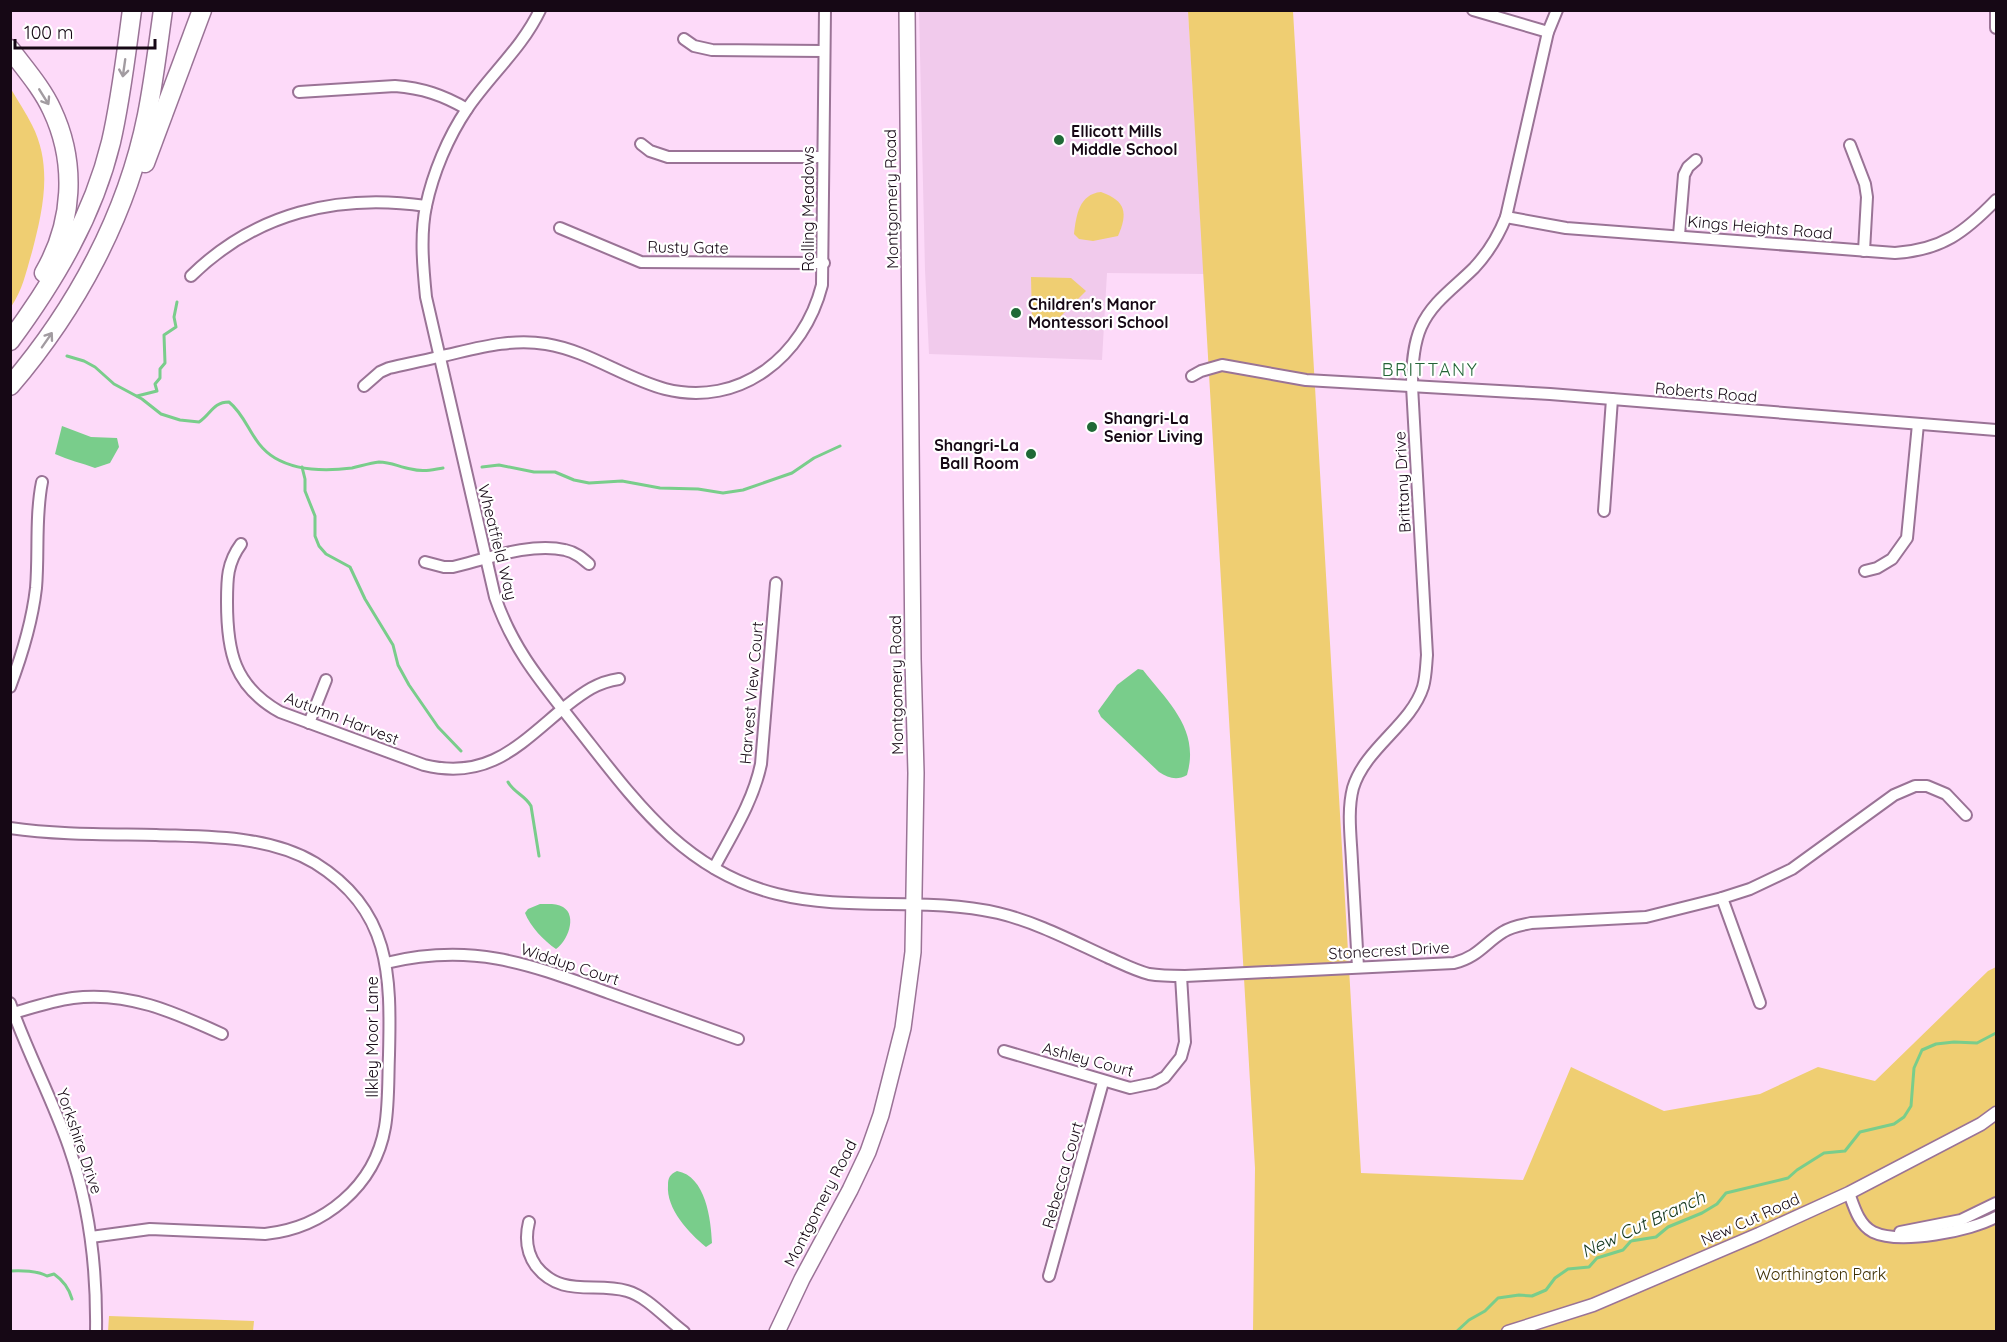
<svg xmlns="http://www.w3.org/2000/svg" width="2007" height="1342" font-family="Quicksand,sans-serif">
<rect width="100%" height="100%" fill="#fddaf9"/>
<polygon fill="#f1caec" points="919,11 1188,11 1204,274 1107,273 1102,360 929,354 925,270"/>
<g fill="#efce72">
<polygon points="1188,11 1293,11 1361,1173 1523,1180 1571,1067 1664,1111 1760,1094 1818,1067 1875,1081 1988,971 1996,967 1996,1331 1253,1331 1255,1168"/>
<path d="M11 89C18 101 26 113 32 125 53 166 43 210 32 252 26 272 23 289 11 307Z"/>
<path d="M1101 192C1126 201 1128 213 1118 236L1093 241 1079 239 1074 234C1076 216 1079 194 1101 192Z"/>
<polygon points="1031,277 1071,278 1086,291 1052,325 1032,323"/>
<polygon points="109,1316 254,1321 253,1331 108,1332"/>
</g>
<g fill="#79cd8b">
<path d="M62 426 91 437 117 438 119 447 110 463 95 468C82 463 68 460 55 454Z"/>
<path d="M1138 669 1143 670C1169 703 1200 730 1187 775 1177 781 1168 778 1159 772L1101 717 1098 711 1117 685Z"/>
<path d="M540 904C547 904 557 903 563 907 578 916 567 942 556 949 544 941 530 926 525 913L528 909Z"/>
<path d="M677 1171C706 1176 711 1220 712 1243L706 1247C689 1233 666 1209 668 1185 668 1178 670 1174 677 1171Z"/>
</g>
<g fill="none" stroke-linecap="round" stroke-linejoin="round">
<g stroke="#79cd8b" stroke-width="3">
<path d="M67 356 84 361 95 367 114 384 142 399 161 414 180 420 199 422C211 414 213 402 229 402 248 417 251 444 275 458 297 471 328 471 352 468 361 466 370 463 379 462 391 462 399 467 411 469 422 472 432 470 443 468"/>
<polyline points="137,396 157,391 155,384 160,378 160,369 165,363 164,335 176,327 174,317 177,302"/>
<polyline points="302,467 305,479 305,491 315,516 315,536 319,546 326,554 350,567 365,599 393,645 398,665 409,685 438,727 461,751"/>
<polyline points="482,467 499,465 534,472 555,472 574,480 589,483 622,481 660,488 698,489 723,493 743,490 792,473 814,458 840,446"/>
<path d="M508 782C514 793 525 795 531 806L539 856"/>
<path d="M10 1271C21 1270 38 1271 47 1276L54 1274C64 1281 69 1288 72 1299"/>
<polyline points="1456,1332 1469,1320 1485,1311 1498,1298 1519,1295 1532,1296 1546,1290 1555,1278 1568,1269 1589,1267 1597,1258 1623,1250 1631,1241 1656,1237 1668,1227 1702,1213 1717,1204 1726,1193 1788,1178 1797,1170 1824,1153 1845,1151 1860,1132 1894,1124 1904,1117 1911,1106 1914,1068 1922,1050 1936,1044 1954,1042 1977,1043 1996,1033"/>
</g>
<g stroke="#9a7396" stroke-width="14">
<g id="minor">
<path d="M540 10C522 48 490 75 467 109 448 137 433 173 426 206 420 235 423 267 426 297L495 597C514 652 544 685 579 730 635 801 684 871 777 894 849 912 925 896 998 913 1036 922 1072 941 1107 957 1121 963 1134 970 1149 974 1161 976 1173 976 1185 976L1454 963C1478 957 1485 943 1503 932 1512 926 1522 925 1531 923L1646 917 1722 898 1750 889 1792 869 1894 795 1915 786H1927L1946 794 1966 815"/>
<polyline points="1473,10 1548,32"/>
<polyline points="1996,10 1996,28"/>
<polyline points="684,39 694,46 712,50 824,51"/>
<path d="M299 92 395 86C422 88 443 95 467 109"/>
<polyline points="641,144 650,151 668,157 823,157"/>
<polyline points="1850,145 1865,184 1867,197 1864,251"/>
<path d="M1506 217 1566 228 1895 253C1942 250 1965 232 1996 200"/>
<polyline points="560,228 641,262 824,263"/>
<polyline points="1679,235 1684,175 1688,167 1696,160"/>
<path d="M191 276C255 213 338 193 426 206"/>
<polyline points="1192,376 1201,371 1222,365 1306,380 1550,394 1996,430"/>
<path d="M364 386 380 372 389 368C406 364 422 361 438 357 475 349 508 338 546 344 589 351 624 378 665 389 740 408 804 356 822 285L825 10"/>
<polyline points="1604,511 1612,399"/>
<path d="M241 544C227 563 227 579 227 602 227 652 234 686 280 712L424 765C489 781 520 744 566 706 583 693 597 682 619 679"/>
<path d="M425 562 444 567H453C486 559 531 542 565 550 575 552 582 558 589 564"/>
<polyline points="1865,571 1877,568 1892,559 1907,538 1918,424"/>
<path d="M10 687C22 655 32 623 36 588 39 553 35 517 42 482"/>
<polyline points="309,723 326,680"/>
<path d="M10 828C59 835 107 834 156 835 208 837 268 835 315 863 391 910 391 975 389 1055 388 1079 389 1103 385 1127 375 1186 324 1228 265 1234L150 1229 91 1237"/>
<path d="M714 868C732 834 753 802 761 764L776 583"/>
<polyline points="1722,898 1760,1003"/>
<path d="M386 963C473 942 529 964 609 993 652 1008 695 1024 738 1039"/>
<path d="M1358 967C1356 932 1354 897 1352 862 1351 838 1347 811 1353 788 1365 748 1411 725 1423 687 1426 677 1426 666 1427 655L1412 386C1412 366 1413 345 1421 327 1432 302 1455 287 1474 268 1488 253 1498 237 1506 217L1548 32 1557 10"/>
<path d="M10 1003C27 1052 52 1098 69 1147 90 1207 97 1268 96 1332"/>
<path d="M10 1014C31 1008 51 1001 73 998 127 991 174 1012 222 1034"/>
<polyline points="1004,1051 1130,1088 1154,1083 1165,1077 1181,1057 1185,1042 1181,976"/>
<path d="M1849 1193C1854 1207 1859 1225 1873 1232 1900 1245 1971 1231 1996 1217"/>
<path d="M529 1222C525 1238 526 1252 536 1266 561 1298 594 1282 627 1291 648 1297 666 1319 684 1332"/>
<polyline points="1900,1232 1961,1220 1996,1203"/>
<polyline points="1049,1276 1103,1082"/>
</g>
</g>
<g stroke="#9a7396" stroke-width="15">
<polyline id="tertiary" points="1508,1332 1593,1305 1759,1234 1849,1193 1981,1124 1996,1113"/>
</g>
<g stroke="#9a7396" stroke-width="18">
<polyline id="secondary" points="777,1332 802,1279 850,1190 868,1152 881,1115 903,1028 913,952 916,773 913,659 907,10"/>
</g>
<g stroke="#9a7396" stroke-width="21">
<g id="motorway">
<path d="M10 49C25 69 42 88 52 110 77 163 73 223 44 273"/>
<polyline points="145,163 202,10"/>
<path d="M10 341C55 280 93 216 111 142 121 99 126 54 132 10"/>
<path d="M10 386C76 309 127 215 147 115 154 80 158 45 163 10"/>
</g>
</g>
<use href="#minor" stroke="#fff" stroke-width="10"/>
<use href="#tertiary" stroke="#fff" stroke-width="12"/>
<use href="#secondary" stroke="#fff" stroke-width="15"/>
<use href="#motorway" stroke="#fff" stroke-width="18"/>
</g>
<defs><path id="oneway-shaft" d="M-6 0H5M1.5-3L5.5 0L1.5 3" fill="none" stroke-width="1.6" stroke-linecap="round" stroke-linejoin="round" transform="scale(1.5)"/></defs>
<g stroke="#a29ca1">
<use href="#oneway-shaft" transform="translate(124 68) rotate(98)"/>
<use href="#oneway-shaft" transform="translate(44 97) rotate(58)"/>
<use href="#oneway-shaft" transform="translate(47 340) rotate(-55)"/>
</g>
<g fill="#206936" stroke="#fff" stroke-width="2">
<circle cx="1059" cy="140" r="6"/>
<circle cx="1016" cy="313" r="6"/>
<circle cx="1092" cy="427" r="6"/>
<circle cx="1031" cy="454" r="6"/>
</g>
<g text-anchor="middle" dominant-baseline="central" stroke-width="4.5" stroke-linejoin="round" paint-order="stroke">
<g font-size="16" font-weight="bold" fill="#160815" stroke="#fff" text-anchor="start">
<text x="1071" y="131">Ellicott Mills<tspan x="1071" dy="18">Middle School</tspan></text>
<text x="1028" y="304">Children's Manor<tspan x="1028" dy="18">Montessori School</tspan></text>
<text x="1104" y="418">Shangri-La<tspan x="1104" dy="18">Senior Living</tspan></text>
<text x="1019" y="445" text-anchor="end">Shangri-La<tspan x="1019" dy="18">Ball Room</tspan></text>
</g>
<g font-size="16" fill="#160815" stroke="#fff">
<text transform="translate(891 199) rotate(-91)">Montgomery Road</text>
<text transform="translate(808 209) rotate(-90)">Rolling Meadows</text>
<text transform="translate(1760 227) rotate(5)">Kings Heights Road</text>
<text transform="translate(688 247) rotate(1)">Rusty Gate</text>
<text transform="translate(1706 392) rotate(5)">Roberts Road</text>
<text transform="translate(1402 482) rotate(-93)">Brittany Drive</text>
<text transform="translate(498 542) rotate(76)">Wheatfield Way</text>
<text transform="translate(896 685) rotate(-91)">Montgomery Road</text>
<text transform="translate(751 693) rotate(-85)">Harvest View Court</text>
<text transform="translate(342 718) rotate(21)">Autumn Harvest</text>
<text transform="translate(1389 950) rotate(-3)">Stonecrest Drive</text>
<text transform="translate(570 964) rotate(18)">Widdup Court</text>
<text transform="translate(372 1037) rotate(-90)">Ilkley Moor Lane</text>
<text transform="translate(1088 1059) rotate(15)">Ashley Court</text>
<text transform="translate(80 1141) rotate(71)">Yorkshire Drive</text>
<text transform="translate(1062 1175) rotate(-74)">Rebecca Court</text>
<text transform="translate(820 1203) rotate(-63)">Montgomery Road</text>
<text transform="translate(1750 1219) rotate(-24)">New Cut Road</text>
</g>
<g font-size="16" fill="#3e3003" stroke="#fff">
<text x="1821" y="1274">Worthington Park</text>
</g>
<g font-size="18" letter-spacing="1.5" fill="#256638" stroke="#fff">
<text x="1430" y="369">BRITTANY</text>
</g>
<g font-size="18" font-style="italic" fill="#13371d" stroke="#fff">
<text transform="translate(1643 1224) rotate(-25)">New Cut Branch</text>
</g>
</g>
<rect width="2007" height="1342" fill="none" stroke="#160815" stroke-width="24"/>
<path d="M15 39v9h140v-9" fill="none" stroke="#160815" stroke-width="3"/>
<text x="24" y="39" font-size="18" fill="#160815" stroke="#ffffff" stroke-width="4.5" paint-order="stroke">100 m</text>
</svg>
